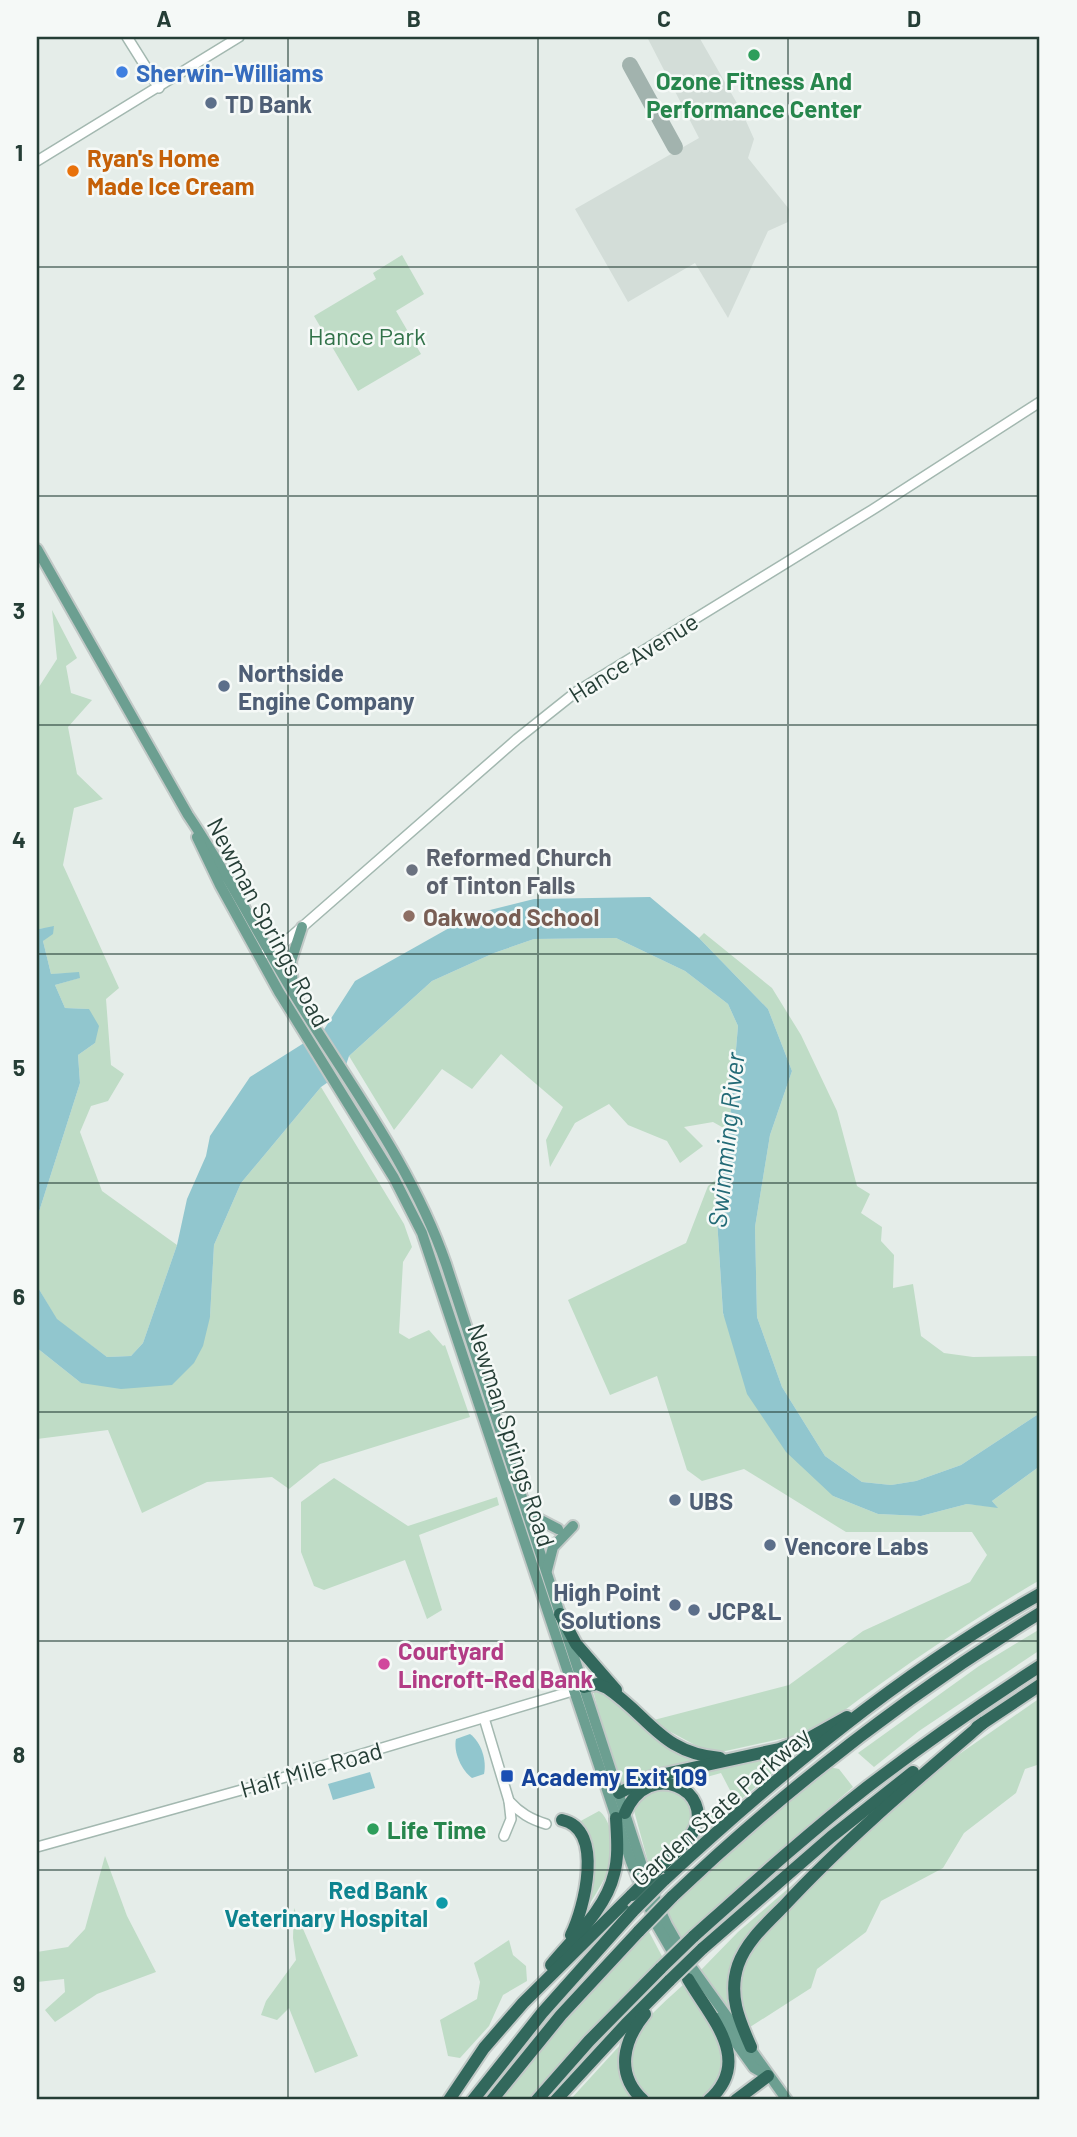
<svg xmlns="http://www.w3.org/2000/svg" width="1077" height="2137" font-family="Barlow,sans-serif">
<rect width="100%" height="100%" fill="#e5ede9"/>
<polygon fill="#d3ddd8" points="647,37 699,37 742,112 754,139 748,158 789,209 788,222 768,231 728,318 695,263 628,302 575,209 699,138"/>
<g fill="#bfdcc6">
<polygon points="402,255 424,294 396,311 421,354 358,391 314,316 376,279 373,273"/>
<polygon points="52,610 77,658 66,666 71,693 92,700 68,727 77,774 103,799 74,808 63,865 119,988 106,999 111,1065 124,1074 108,1101 91,1106 80,1132 102,1191 177,1245 143,1343 131,1356 107,1357 57,1320 37,1286 37,1218 80,1083 78,1055 95,1043 89,1009 65,1008 55,985 79,978 79,973 51,974 43,941 54,927 39,929 37,922 37,690 57,659"/>
<polygon points="704,933 772,988 801,1035 837,1111 857,1186 870,1194 861,1213 882,1227 881,1241 894,1255 893,1288 913,1284 921,1336 944,1353 973,1357 1040,1356 1040,1413 961,1465 916,1481 891,1485 862,1482 825,1456 782,1387 757,1317 755,1227 770,1135 792,1071 768,1009 699,938"/>
<polygon points="616,938 685,971 728,1004 738,1026 729,1131 713,1122 684,1127 703,1146 680,1163 667,1141 628,1125 609,1104 575,1123 550,1167 546,1140 563,1107 501,1054 472,1089 442,1069 394,1130 349,1056 432,981 494,953 534,939"/>
<polygon points="321,1087 404,1224 412,1247 403,1262 399,1333 409,1339 429,1330 443,1346 445,1345 470,1417 320,1464 289,1489 272,1477 207,1482 142,1513 108,1430 37,1439 37,1348 81,1383 210,1317 214,1245 241,1183"/>
<path d="M724 1173 717 1219 723 1314 833 1496 878 1514 921 1516 967 1504 997 1507 992 1501 1040 1466V1580C960 1627 884 1679 811 1736L803 1734 712 1754 650 1721 789 1685 863 1631 970 1582 987 1555 972 1532H846L744 1469 702 1481 687 1470 657 1376 610 1395 568 1300 686 1243 708 1186Z"/>
<polygon points="334,1478 408,1526 497,1497 499,1505 419,1535 442,1610 427,1619 405,1560 324,1590 314,1586 301,1552 301,1502"/>
<polygon points="1040,1629 1040,1650 919,1731 874,1767 858,1753 979,1666"/>
<path d="M600 1689C617 1701 630 1717 647 1730 665 1744 684 1754 706 1762L622 1785 602 1726 593 1690Z"/>
<polygon points="1040,1698 1040,1764 1025,1769 1016,1793 964,1833 943,1868 881,1901 866,1932 817,1969 811,1988 747,2029 737,1990 741,1967 753,1943 863,1831 935,1771"/>
<polygon points="808,1742 696,1838 702,1817 733,1796 721,1773 696,1780 681,1775"/>
<polygon points="829,1767 839,1769 853,1787 723,1900 680,1941 665,1911 775,1811"/>
<path d="M665 1787 687 1799C690 1806 694 1814 692 1821 688 1840 663 1857 650 1869L633 1807 639 1796Z"/>
<path d="M599 1811C610 1818 616 1847 613 1859 610 1871 593 1899 586 1910L591 1874 577 1823Z"/>
<polygon points="835,1848 736,1960 733,2016 699,1972 738,1932"/>
<polygon points="105,1856 127,1916 156,1972 97,1994 55,2022 45,2010 65,1992 64,1979 37,1982 37,1952 68,1947 85,1929"/>
<polygon points="294,1908 358,2056 315,2073 289,2008 277,2020 261,2015 266,2001 296,1960 293,1938"/>
<polygon points="648,1930 663,1958 533,2100 501,2100 569,2015"/>
<polygon points="509,1940 513,1955 526,1966 527,1981 503,1995 489,2026 460,2058 448,2056 440,2020 477,1999 480,1982 474,1963"/>
<path d="M683 1985C711 2023 745 2056 705 2099 691 2102 670 2103 656 2100 636 2096 624 2065 630 2047 637 2024 666 2001 683 1985Z"/>
<path d="M622 2043C619 2069 621 2079 637 2100H570Z"/>
</g>
<g fill="#91c6ce">
<polygon points="650,897 699,938 768,1009 792,1071 770,1135 755,1227 757,1317 782,1387 825,1456 862,1482 891,1485 916,1481 961,1465 1040,1413 1040,1466 992,1501 998,1508 967,1504 921,1516 878,1514 833,1496 786,1452 747,1394 723,1313 717,1219 729,1131 738,1026 728,1004 685,971 616,938 534,939 494,953 432,981 349,1056 344,1071 321,1087 241,1183 214,1245 210,1317 203,1346 194,1363 172,1385 121,1389 81,1383 37,1348 37,1286 57,1319 107,1357 131,1356 143,1343 177,1245 187,1199 206,1156 210,1136 250,1077 323,1031 355,981 474,914 534,899"/>
<polygon points="37,922 39,929 54,926 53,934 43,941 51,974 79,972 80,978 55,985 65,1008 89,1009 99,1026 95,1043 78,1055 80,1083 37,1218"/>
<path d="M470 1734C481 1742 487 1760 484 1774L472 1778C462 1771 453 1752 456 1739Z"/>
<polygon points="370,1772 375,1788 333,1800 328,1784"/>
</g>
<g fill="none" stroke-linecap="round" stroke-linejoin="round">
<polyline stroke="#a2b3ae" stroke-width="16" points="630,65 675,147"/>
<g stroke="#a3b8b0" stroke-width="12">
<g id="secondary">
<polyline points="127,37 159,88"/>
<polyline points="37,161 239,37"/>
<polyline points="264,954 285,942 517,739 576,692 872,510 1040,402"/>
<path d="M484 1718 509 1801C520 1813 530 1819 546 1824"/>
<polyline points="504,1836 511,1819 509,1801"/>
<polyline points="37,1847 252,1787 579,1689"/>
</g>
</g>
<g stroke="#c2c9c7" stroke-width="14">
<g id="primary">
<path d="M37 549 188 815C228 874 260 938 297 999 350 1085 413 1168 446 1264L646 1878 667 1925 690 1965 787 2100"/>
<polyline points="197,837 220,885 279,992 394,1178 422,1233 631,1862 655,1922 685,1974"/>
<polyline points="293,987 291,961 302,927"/>
<polyline points="527,1513 558,1529"/>
<polyline points="547,1570 553,1547 573,1526"/>
<polyline points="718,2018 754,2068 768,2076"/>
</g>
</g>
<g stroke="#c2c9c7" stroke-width="16">
<g id="highway">
<polyline points="560,1614 576,1644 616,1690"/>
<path d="M584 1687 597 1684 607 1688C650 1717 661 1753 720 1758"/>
<polyline points="977,1727 1040,1685"/>
<polyline points="619,1793 651,1777 779,1749 811,1737 847,1717"/>
<path d="M625 1813C649 1757 716 1791 693 1832 686 1845 670 1857 659 1868"/>
<path d="M562 1820C605 1829 584 1909 571 1935"/>
<path d="M664 1880C780 1773 903 1671 1040 1594"/>
<path d="M672 1897C785 1789 907 1695 1040 1613"/>
<path d="M693 1937C750 1886 806 1835 866 1788 922 1745 981 1704 1040 1666"/>
<polyline points="702,1949 831,1837 913,1772"/>
<path d="M551 1965C573 1938 606 1909 614 1874 619 1856 617 1837 616 1818"/>
<path d="M688 1979C710 2017 754 2060 709 2100"/>
<path d="M751 2047C739 2020 728 1995 738 1965 746 1942 766 1924 783 1907 845 1840 914 1782 983 1723"/>
<polyline points="449,2100 484,2048 523,2003 632,1895"/>
<polyline points="473,2100 542,2013 633,1911"/>
<polyline points="492,2100 561,2015 639,1931"/>
<polyline points="537,2100 589,2041 661,1968"/>
<polyline points="556,2100 626,2024 670,1980"/>
<path d="M643 2100C615 2074 623 2041 645 2014"/>
<polyline points="736,2100 768,2076"/>
</g>
</g>
<use href="#secondary" stroke="#fff" stroke-width="9"/>
<use href="#primary" stroke="#6c9f91" stroke-width="10"/>
<use href="#highway" stroke="#32685c" stroke-width="12"/>
<g stroke="#c2c9c7" stroke-width="16" stroke-linecap="butt">
<g id="highway-bridge">
<polyline points="632,1895 659,1868"/>
<polyline points="633,1911 664,1880"/>
<polyline points="639,1931 672,1897"/>
<polyline points="661,1968 693,1937"/>
<polyline points="670,1980 702,1949"/>
</g>
</g>
<use href="#highway-bridge" stroke="#32685c" stroke-width="12"/>
</g>
<path fill="none" stroke="#253e36" stroke-width="2" stroke-opacity="0.55" d="M288 37V2100M538 37V2100M788 37V2100M37 267H1040M37 496H1040M37 725H1040M37 954H1040M37 1183H1040M37 1412H1040M37 1641H1040M37 1870H1040"/>
<g fill="#2e9e5b" stroke="#f5f9f7" stroke-width="2.5">
<circle cx="754" cy="55" r="7"/>
<circle cx="373" cy="1829" r="7"/>
</g>
<circle fill="#3f7fe0" stroke="#f5f9f7" stroke-width="2.5" cx="122" cy="72" r="7"/>
<g fill="#5c6f8a" stroke="#f5f9f7" stroke-width="2.5">
<circle cx="211" cy="103" r="7"/>
<circle cx="224" cy="686" r="7"/>
<circle cx="675" cy="1500" r="7"/>
<circle cx="770" cy="1545" r="7"/>
<circle cx="675" cy="1605" r="7"/>
<circle cx="694" cy="1610" r="7"/>
</g>
<circle fill="#e8710a" stroke="#f5f9f7" stroke-width="2.5" cx="73" cy="171" r="7"/>
<circle fill="#6b7280" stroke="#f5f9f7" stroke-width="2.5" cx="412" cy="870" r="7"/>
<circle fill="#8d6e63" stroke="#f5f9f7" stroke-width="2.5" cx="409" cy="916" r="7"/>
<circle fill="#d1479c" stroke="#f5f9f7" stroke-width="2.5" cx="384" cy="1664" r="7"/>
<rect fill="#1a4fb4" stroke="#f5f9f7" stroke-width="2.5" x="500" y="1769" width="14" height="14" rx="3.5"/>
<circle fill="#0f9aa8" stroke="#f5f9f7" stroke-width="2.5" cx="442" cy="1903" r="7"/>
<g text-anchor="middle" dominant-baseline="central" stroke-width="5" stroke-linejoin="round" paint-order="stroke">
<g font-size="24" font-weight="bold" fill="#366cbe" stroke="#f5f9f7" text-anchor="start">
<text x="136" y="72">Sherwin-Williams</text>
</g>
<g font-size="24" font-weight="bold" fill="#27864d" stroke="#f5f9f7">
<text x="754" y="80">Ozone Fitness And<tspan x="754" dy="28">Performance Center</tspan></text>
<text x="387" y="1829" text-anchor="start">Life Time</text>
</g>
<g font-size="24" font-weight="bold" fill="#4e5e75" stroke="#f5f9f7" text-anchor="start">
<text x="225" y="103">TD Bank</text>
<text x="238" y="672">Northside<tspan x="238" dy="28">Engine Company</tspan></text>
<text x="689" y="1500">UBS</text>
<text x="784" y="1545">Vencore Labs</text>
<text x="661" y="1591" text-anchor="end">High Point<tspan x="661" dy="28">Solutions</tspan></text>
<text x="708" y="1610">JCP&amp;L</text>
</g>
<g font-size="24" font-weight="bold" fill="#c56008" stroke="#f5f9f7" text-anchor="start">
<text x="87" y="157">Ryan's Home<tspan x="87" dy="28">Made Ice Cream</tspan></text>
</g>
<g font-size="24" fill="#317249" stroke="#f5f9f7">
<text x="367" y="335">Hance Park</text>
</g>
<g font-size="24" fill="#253e36" stroke="#f5f9f7">
<text transform="translate(633 657) rotate(-32)">Hance Avenue</text>
<text transform="translate(269 922) rotate(62)">Newman Springs Road</text>
<text transform="translate(512 1435) rotate(72)">Newman Springs Road</text>
<text transform="translate(311 1769) rotate(-16)">Half Mile Road</text>
<text transform="translate(720 1806) rotate(-41)">Garden State Parkway</text>
</g>
<g font-size="24" font-weight="bold" fill="#5b616d" stroke="#f5f9f7" text-anchor="start">
<text x="426" y="856">Reformed Church<tspan x="426" dy="28">of Tinton Falls</tspan></text>
</g>
<g font-size="24" font-weight="bold" fill="#785e54" stroke="#f5f9f7" text-anchor="start">
<text x="423" y="916">Oakwood School</text>
</g>
<g font-size="24" font-weight="bold" fill="#b23c85" stroke="#f5f9f7" text-anchor="start">
<text x="398" y="1650">Courtyard<tspan x="398" dy="28">Lincroft-Red Bank</tspan></text>
</g>
<g font-size="24" font-weight="bold" fill="#164399" stroke="#f5f9f7" text-anchor="start">
<text x="521" y="1776">Academy Exit 109</text>
</g>
<g font-size="24" font-weight="bold" fill="#0d838f" stroke="#f5f9f7" text-anchor="end">
<text x="428" y="1889">Red Bank<tspan x="428" dy="28">Veterinary Hospital</tspan></text>
</g>
<g font-size="26" font-style="italic" fill="#226a76" stroke="#f5f9f7">
<text transform="translate(725 1140) rotate(-84)">Swimming River</text>
</g>
</g>
<rect width="1077" height="2137" fill="none" stroke="#f5f9f7" stroke-width="77"/>
<rect x="38" y="38" width="1000" height="2060" fill="none" stroke="#253e36" stroke-width="2.5"/>
<g font-size="23" text-anchor="middle" font-weight="bold" fill="#253e36">
<text x="164" y="27">A</text>
<text x="414" y="27">B</text>
<text x="664" y="27">C</text>
<text x="914" y="27">D</text>
<text x="19" y="161">1</text>
<text x="19" y="390">2</text>
<text x="19" y="619">3</text>
<text x="19" y="848">4</text>
<text x="19" y="1076">5</text>
<text x="19" y="1305">6</text>
<text x="19" y="1534">7</text>
<text x="19" y="1763">8</text>
<text x="19" y="1992">9</text>
</g>
</svg>
